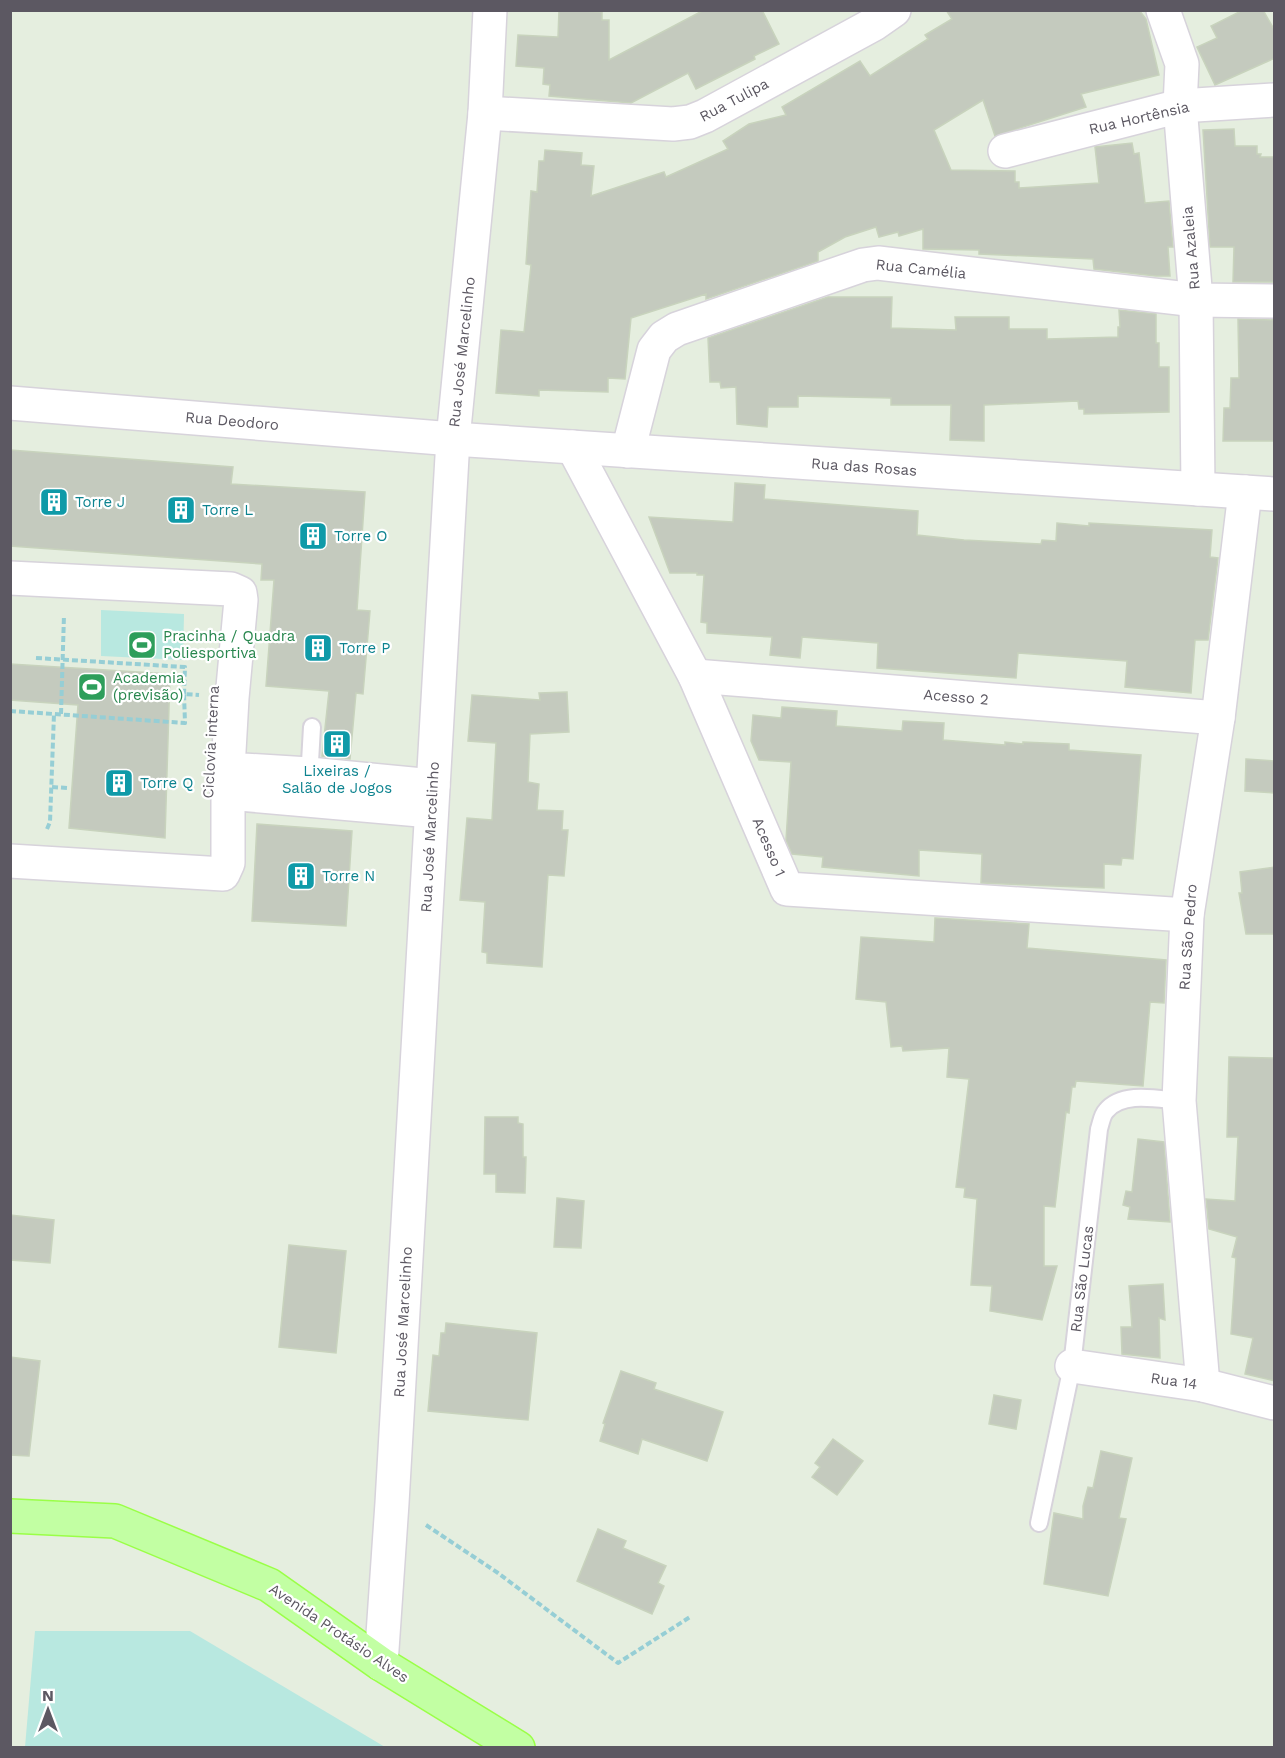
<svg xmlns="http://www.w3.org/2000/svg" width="1285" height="1758" font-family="'Work Sans',sans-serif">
<rect width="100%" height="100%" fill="#e5eedf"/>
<g fill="#b8e8e0">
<polygon points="101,610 184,614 183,660 101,656"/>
<polygon points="35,1631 190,1631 385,1747 25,1747"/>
</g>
<g fill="#c4cabe" stroke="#c8d3bd" stroke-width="1.5">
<polygon points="559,10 602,12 602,20 609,20 609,60 704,10 762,10 779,44 754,56 755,59 696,89 688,73 631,103 549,96 550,85 543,84 544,68 516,66 518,35 558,37"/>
<polygon points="946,10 1139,10 1146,19 1159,75 1081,94 1086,107 995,136 983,100 934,130 951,170 1015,171 1015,182 1019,182 1019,188 1099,183 1095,147 1132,143 1134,154 1139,153 1145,203 1169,201 1173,247 1168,247 1170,276 1156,276 1094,269 1093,259 979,254 979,250 923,249 923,229 899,236 898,232 879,237 876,227 845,237 818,252 818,261 706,299 706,294 631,318 625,379 608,378 608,392 539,390 539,396 496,393 501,330 524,332 531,265 526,264 531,191 537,192 539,161 544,161 545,150 582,153 581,165 594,166 591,196 664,172 666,177 728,149 723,141 749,124 786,115 782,107 860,61 870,76 928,39 925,35 952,19"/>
<polygon points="1243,10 1263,10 1275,31 1275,58 1215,85 1197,47 1217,38 1211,26"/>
<polygon points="1234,129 1235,146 1257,146 1257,154 1261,154 1260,157 1275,157 1275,282 1233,282 1234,247 1210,247 1203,130"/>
<polygon points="828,297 892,297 891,328 956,330 955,317 1009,317 1009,329 1047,329 1047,339 1118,337 1118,327 1120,327 1119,310 1156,314 1156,343 1159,343 1159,367 1169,367 1169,412 1084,414 1084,409 1079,409 1078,401 984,405 984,441 950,440 951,405 891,405 891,398 798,396 798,407 768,407 767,427 737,424 736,387 721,388 720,382 710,382 708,338"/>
<polygon points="1238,319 1275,320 1275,441 1223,441 1224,408 1230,408 1231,378 1239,378"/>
<polygon points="10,450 233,467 231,484 365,492 357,610 370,611 363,694 356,693 350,759 322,756 329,691 266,686 274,580 261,580 262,564 10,546"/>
<polygon points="735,483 765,485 764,499 918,511 917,535 964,540 1041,544 1042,540 1056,541 1057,523 1089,526 1089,523 1212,530 1210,557 1218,558 1208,640 1195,640 1191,693 1125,687 1127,661 1018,653 1016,678 877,668 878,643 802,637 800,658 770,655 772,637 707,633 707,623 701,622 704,575 697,575 697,573 670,573 649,517 733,522"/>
<polygon points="10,664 170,674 165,838 69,828 78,705 10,700"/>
<polygon points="567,692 569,732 530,734 528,782 539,784 537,810 563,811 562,830 568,830 564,876 548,875 542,967 487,963 487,953 482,952 485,902 460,900 467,818 492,820 496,743 468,741 472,695 540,700 539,693"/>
<polygon points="782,707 837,711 836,726 902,731 903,721 944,723 943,740 1005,745 1005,742 1023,744 1023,742 1069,744 1069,750 1141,755 1133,859 1122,858 1121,865 1104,864 1104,888 981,883 982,854 919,850 919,876 822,867 823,857 792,854 786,840 791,762 759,760 751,741 753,715 781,718"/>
<polygon points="1246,759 1275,761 1275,793 1245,791"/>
<polygon points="257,824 352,831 346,926 252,921"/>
<polygon points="1275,867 1275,934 1246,934 1239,893 1242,893 1240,872"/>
<polygon points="935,918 1029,924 1027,948 1166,960 1164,1003 1150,1002 1143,1086 1076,1081 1075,1087 1072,1087 1069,1113 1066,1112 1055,1207 1044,1206 1044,1266 1057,1266 1042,1320 990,1311 992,1286 971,1285 977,1199 964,1197 965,1188 956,1187 969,1079 947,1077 949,1048 903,1051 902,1046 891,1047 886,1002 856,999 861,937 934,942"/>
<polygon points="1229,1057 1275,1058 1275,1381 1245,1374 1253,1338 1231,1334 1236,1258 1232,1257 1237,1237 1209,1229 1206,1199 1235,1201 1238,1137 1227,1137"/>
<polygon points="485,1117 518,1117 518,1123 523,1124 523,1157 526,1157 525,1193 496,1192 496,1174 484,1174"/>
<polygon points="1138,1139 1164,1142 1170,1222 1128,1219 1130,1207 1123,1205 1126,1191 1132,1192"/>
<polygon points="557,1198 584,1201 581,1248 554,1247"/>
<polygon points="10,1215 54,1220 50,1263 10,1260"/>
<polygon points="289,1245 346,1251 336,1353 279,1347"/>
<polygon points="1163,1284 1165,1320 1159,1318 1160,1358 1122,1354 1121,1327 1132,1327 1129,1286"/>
<polygon points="446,1323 537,1333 528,1420 428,1411 433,1355 439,1356 441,1333 445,1333"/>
<polygon points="10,1357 40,1361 29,1456 10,1455"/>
<polygon points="621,1371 656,1383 654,1389 723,1412 707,1461 642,1439 638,1454 600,1441 605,1424 603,1423"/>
<polygon points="994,1395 1021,1400 1016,1429 989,1424"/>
<polygon points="833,1439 863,1461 837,1495 812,1477 820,1467 815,1463"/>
<polygon points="1101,1451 1132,1458 1119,1518 1126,1519 1108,1596 1044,1584 1054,1513 1083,1519 1083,1506 1088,1487 1093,1488"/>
<polygon points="598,1529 626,1541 623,1548 666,1566 658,1583 664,1586 652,1614 577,1581"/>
</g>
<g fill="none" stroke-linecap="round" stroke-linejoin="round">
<g stroke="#d7d3db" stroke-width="20">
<g id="service">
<polyline points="309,780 312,727"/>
<path d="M1039 1523 1072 1366 1099 1129C1101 1123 1102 1115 1106 1111 1122 1091 1157 1099 1179 1101"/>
</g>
</g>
<g stroke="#d7d3db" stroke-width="36">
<g id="minor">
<polyline points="1163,10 1182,64 1180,106 1196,300 1198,489"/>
<polyline points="485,113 673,124 690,122 705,116 874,24 894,10"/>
<polyline points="1005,151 1180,106 1274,100"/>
<polyline points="10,403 453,439 1274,494"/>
<polyline points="573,447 695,676 787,889 1187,915"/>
<polyline points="628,451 654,350 664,337 677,329 863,265 878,263 1196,300 1274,301"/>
<polyline points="10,578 231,589 240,593 241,600 232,698 228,769 309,774 433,786"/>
<polyline points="695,676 1218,718"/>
<polyline points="227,793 431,811"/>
<polyline points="10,861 223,874 228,863 228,769"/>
<polyline points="1072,1366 1203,1385 1274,1403"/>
<polyline points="1203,1385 1179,1101 1187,915 1218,718 1245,492"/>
<polyline points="381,1664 392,1503 453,439 485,113 490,10"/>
</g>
</g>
<g stroke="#9aff47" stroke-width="36">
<polyline id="primary" points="10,1516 115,1521 269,1585 381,1664 518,1748"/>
</g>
<g stroke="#96ced5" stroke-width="4" stroke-dasharray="6 3" stroke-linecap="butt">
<polyline points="36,658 185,667 184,694"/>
<polyline points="10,711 185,723 184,694 199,695"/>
<polyline points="61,714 64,615"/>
<polyline points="52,787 67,788"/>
<polyline points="47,829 50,822 54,714"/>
<polyline points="426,1525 498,1573 618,1663 690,1617"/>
</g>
<use href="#service" stroke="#fff" stroke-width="16"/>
<use href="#minor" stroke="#fff" stroke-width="33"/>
<use href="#primary" stroke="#c2ffa3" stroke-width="33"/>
</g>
<defs>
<g id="building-square" transform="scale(1.5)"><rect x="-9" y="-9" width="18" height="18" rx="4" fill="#0f9aa8" stroke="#fff"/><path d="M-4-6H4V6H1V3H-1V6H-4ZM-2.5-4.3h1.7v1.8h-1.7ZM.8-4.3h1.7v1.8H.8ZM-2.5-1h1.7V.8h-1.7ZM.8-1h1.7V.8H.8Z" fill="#fff"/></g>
<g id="stadium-square" transform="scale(1.5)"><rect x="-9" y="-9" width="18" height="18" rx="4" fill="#2e9e5b" stroke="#fff"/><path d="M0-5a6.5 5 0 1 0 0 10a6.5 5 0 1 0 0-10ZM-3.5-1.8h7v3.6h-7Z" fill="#fff"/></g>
</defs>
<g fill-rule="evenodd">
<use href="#building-square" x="54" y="502"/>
<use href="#building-square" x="181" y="510"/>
<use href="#building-square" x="313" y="536"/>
<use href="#stadium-square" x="142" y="645"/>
<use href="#building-square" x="318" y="648"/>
<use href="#stadium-square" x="92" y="687"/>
<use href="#building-square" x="337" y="744"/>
<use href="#building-square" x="119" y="783"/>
<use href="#building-square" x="301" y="876"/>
</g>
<g text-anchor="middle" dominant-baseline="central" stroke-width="4.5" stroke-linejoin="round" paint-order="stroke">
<g font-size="15" fill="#5c5862" stroke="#fff">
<text transform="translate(734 100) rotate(-28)">Rua Tulipa</text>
<text transform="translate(1139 118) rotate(-13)">Rua Hortênsia</text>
<text transform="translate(1191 248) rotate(-95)">Rua Azaleia</text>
<text transform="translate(921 269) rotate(6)">Rua Camélia</text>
<text transform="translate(462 352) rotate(-84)">Rua José Marcelinho</text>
<text transform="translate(232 421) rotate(5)">Rua Deodoro</text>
<text transform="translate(864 467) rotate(4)">Rua das Rosas</text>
<text transform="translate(956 697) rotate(5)">Acesso 2</text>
<text transform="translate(211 742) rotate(-87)">Ciclovia interna</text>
<text transform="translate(430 837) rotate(-87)">Rua José Marcelinho</text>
<text transform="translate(769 847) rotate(67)">Acesso 1</text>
<text transform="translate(1188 937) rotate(-86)">Rua São Pedro</text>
<text transform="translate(1082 1279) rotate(-83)">Rua São Lucas</text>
<text transform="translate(403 1322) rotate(-87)">Rua José Marcelinho</text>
<text transform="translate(1174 1381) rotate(8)">Rua 14</text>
<text transform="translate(339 1633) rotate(34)">Avenida Protásio Alves</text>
</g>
<g font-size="15" fill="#0d838f" stroke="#fff" text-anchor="start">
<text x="75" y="502">Torre J</text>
<text x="202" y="510">Torre L</text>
<text x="334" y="536">Torre O</text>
<text x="339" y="648">Torre P</text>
<text x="337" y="771" text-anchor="middle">Lixeiras /<tspan x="337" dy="17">Salão de Jogos</tspan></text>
<text x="140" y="783">Torre Q</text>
<text x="322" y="876">Torre N</text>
</g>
<g font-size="15" fill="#27864d" stroke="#fff" text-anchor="start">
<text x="163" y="636">Pracinha / Quadra<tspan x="163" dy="17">Poliesportiva</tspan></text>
<text x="113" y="678">Academia<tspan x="113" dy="17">(previsão)</tspan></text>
</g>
</g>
<rect width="1285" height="1758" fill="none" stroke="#5c5862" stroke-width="24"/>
<g transform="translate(48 1710)" stroke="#ffffff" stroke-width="4.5" paint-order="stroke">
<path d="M0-4.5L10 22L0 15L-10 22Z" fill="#5c5862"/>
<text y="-9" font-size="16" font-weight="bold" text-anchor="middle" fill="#5c5862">N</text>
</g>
</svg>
